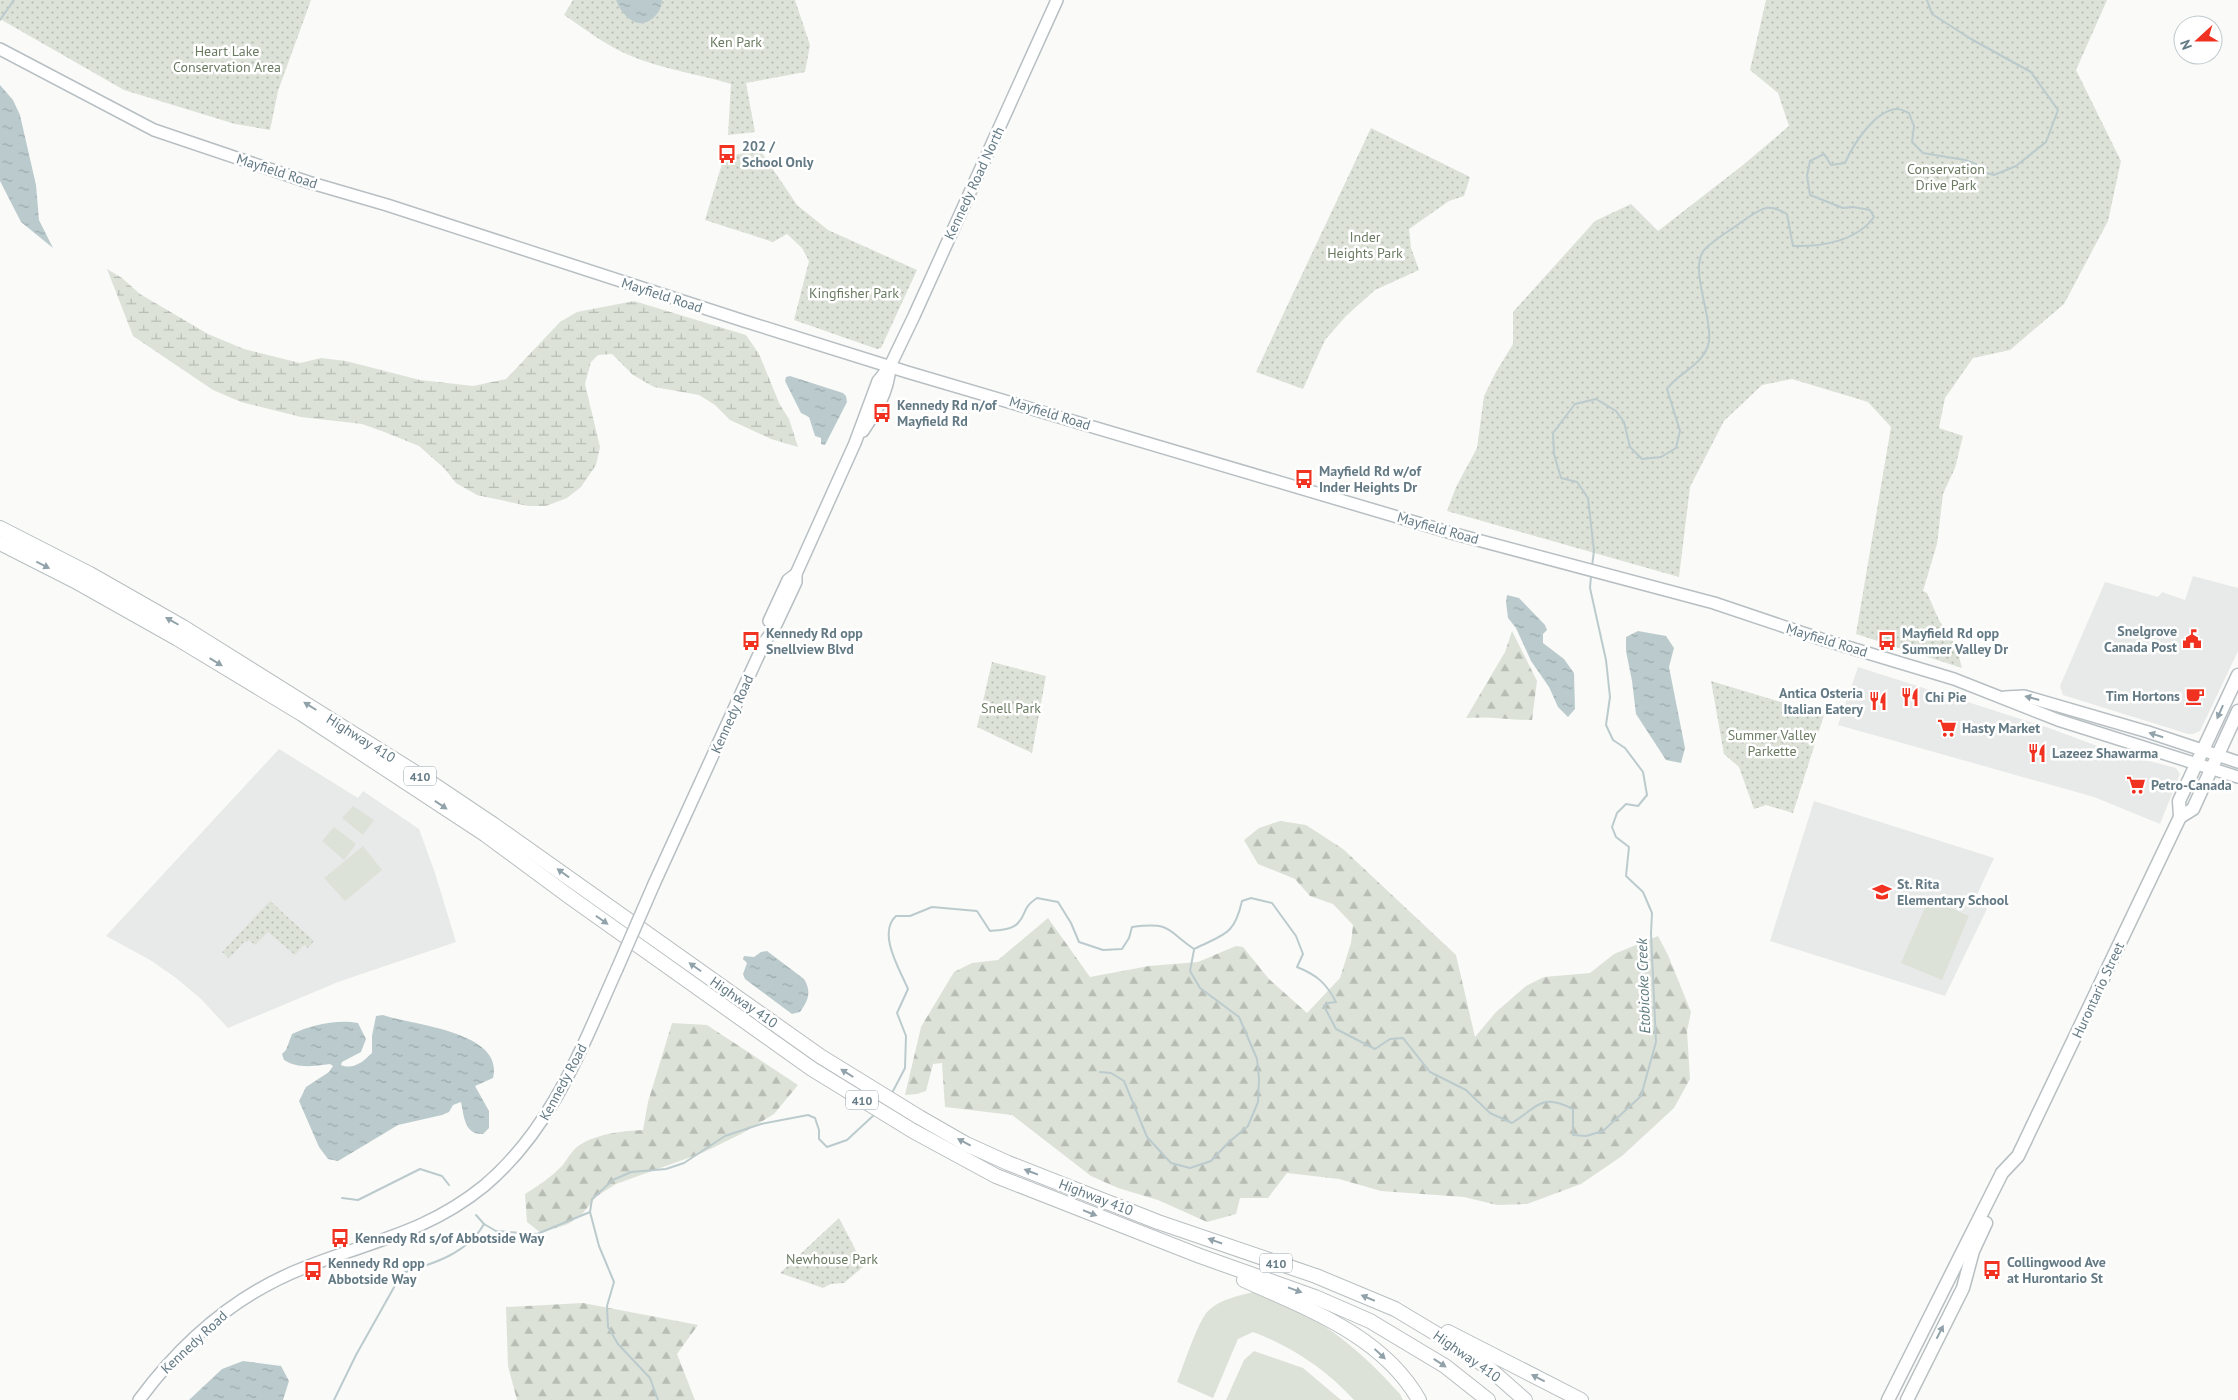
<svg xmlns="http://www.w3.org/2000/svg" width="2238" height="1400" font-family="'PT Sans',sans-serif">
<defs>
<pattern id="forest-firs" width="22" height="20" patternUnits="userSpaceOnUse" patternTransform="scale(1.25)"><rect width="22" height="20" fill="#dde2d8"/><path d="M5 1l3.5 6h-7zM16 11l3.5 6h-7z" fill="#b7bcb5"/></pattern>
<pattern id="wetland-marsh" width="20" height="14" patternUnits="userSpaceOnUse" patternTransform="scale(1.25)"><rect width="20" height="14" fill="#dde2d8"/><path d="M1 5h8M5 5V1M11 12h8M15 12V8" fill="none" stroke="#b7bcb5"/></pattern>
<pattern id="park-dots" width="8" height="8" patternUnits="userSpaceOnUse" patternTransform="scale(1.25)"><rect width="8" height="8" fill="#dde2d8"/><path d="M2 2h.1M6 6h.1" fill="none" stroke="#b7bcb5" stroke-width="1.8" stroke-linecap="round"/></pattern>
<pattern id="water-ripples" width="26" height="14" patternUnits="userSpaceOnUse" patternTransform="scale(1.25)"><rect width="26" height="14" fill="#bbcbcd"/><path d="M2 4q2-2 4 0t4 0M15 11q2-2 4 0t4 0" fill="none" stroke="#9caaac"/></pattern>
</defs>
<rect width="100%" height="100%" fill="#fafaf8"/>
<g fill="#e8eae9">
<polygon points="2193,576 2238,588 2238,651 2200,731 2193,734 2188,734 2063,695 2060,686 2105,582 2158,597 2162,592 2185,600"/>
<polygon points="1858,667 2049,728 2108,750 2176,768 2180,774 2160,824 2094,797 1838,725"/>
<polygon points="279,749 358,798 363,791 419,829 435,873 456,942 338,982 228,1028 201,999 176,978 150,960 106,936"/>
<polygon points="1814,801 1994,858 1975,899 1987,909 1945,996 1770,941"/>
</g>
<g fill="#dde2d8">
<polygon points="353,806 374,820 363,835 342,818"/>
<polygon points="334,827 356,844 344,860 322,841"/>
<polygon points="363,846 382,870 345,901 324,878"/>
<polygon points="1929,898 1969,916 1942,980 1901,963"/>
<path d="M1253 1292C1316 1313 1356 1345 1400 1394L1403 1400H1354C1327 1370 1291 1346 1253 1332L1238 1339 1213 1398 1177 1382C1183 1367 1198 1320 1209 1310 1221 1299 1238 1296 1253 1292Z"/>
<polygon points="1254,1351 1303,1368 1341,1400 1226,1400 1244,1360"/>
</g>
<g fill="url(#forest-firs)">
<path d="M1512 631 1537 681 1532 720C1509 720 1488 716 1466 718L1505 652Z"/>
<polygon points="1280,821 1306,825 1343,849 1456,955 1475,1037 1496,1012 1526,986 1544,977 1590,973 1614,954 1658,936 1668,955 1691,1012 1687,1031 1690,1079 1674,1108 1622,1156 1581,1184 1527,1204 1497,1205 1464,1197 1381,1191 1339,1179 1287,1173 1268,1198 1240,1198 1236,1214 1207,1222 1158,1200 1118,1188 1091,1176 1012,1115 945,1107 942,1063 933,1064 926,1091 917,1094 905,1095 921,1027 954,972 972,963 998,960 1048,918 1090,977 1149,966 1198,962 1236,946 1243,947 1269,979 1307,1013 1340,978 1351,943 1353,925 1333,904 1310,896 1295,879 1258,864 1244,840 1259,828"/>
<path d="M672 1023 707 1025 798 1085 774 1114 741 1134 702 1153 616 1184 597 1196 582 1214 568 1224 541 1233 527 1222 525 1194C538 1186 551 1177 562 1166 569 1157 572 1149 583 1143 601 1133 623 1131 643 1130L648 1102Z"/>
<polygon points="583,1303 698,1325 677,1354 695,1400 517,1400 508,1366 506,1307"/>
</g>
<polygon fill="url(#wetland-marsh)" points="107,269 122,278 140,294 208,334 244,349 300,363 321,358 346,361 420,380 473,386 506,379 560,322 577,312 634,301 746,335 759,354 780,405 789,419 798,447 771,439 730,420 715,405 699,395 654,387 633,375 612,354 598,355 591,362 585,384 600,447 596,465 581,487 567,498 546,506 528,506 477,495 456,483 444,468 419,446 387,433 362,424 301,417 241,402 213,390 133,336"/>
<g fill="url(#park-dots)">
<polygon points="0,0 311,0 278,91 270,130 235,124 124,90 0,19"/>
<path d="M573 0H795L810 45 805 72 746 83 755 132 728 135 731 84C695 73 654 68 620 51 600 41 582 27 564 15Z"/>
<polygon points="1766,0 2107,0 2076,70 2121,161 2108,221 2064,304 2010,350 1973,358 1945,398 1939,428 1963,436 1955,468 1943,494 1937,544 1923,591 1927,593 1939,620 1956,646 1962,668 1856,634 1891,427 1868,402 1792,379 1762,385 1724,421 1690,487 1679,577 1447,511 1456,487 1477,448 1484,396 1496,372 1513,344 1513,312 1595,221 1631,204 1658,231 1743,165 1789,126 1778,93 1750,70"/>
<polygon points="1371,128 1470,177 1464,196 1449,201 1409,229 1411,248 1419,270 1375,290 1346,316 1325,340 1303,389 1256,372"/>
<polygon points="760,150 797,205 828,230 917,270 881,348 877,349 794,320 809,261 802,248 787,234 773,242 705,220 724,157"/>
<polygon points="992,662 1046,676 1032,753 977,727"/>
<polygon points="1711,681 1824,715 1793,813 1766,805 1754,809 1739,767 1724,754"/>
<polygon points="270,901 314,941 308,948 304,945 295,955 268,932 255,945 249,940 247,942 245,941 229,958 222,952"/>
<polygon points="839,1218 864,1266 844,1283 831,1284 823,1288 780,1273"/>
</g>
<g fill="url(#water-ripples)">
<path d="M616 0H662C661 4 661 8 659 11 644 34 624 21 616 0Z"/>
<polygon points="0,85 13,100 20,115 36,185 39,220 53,248 21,222 0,181"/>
<polygon points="790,376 843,393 846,396 847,402 825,445 821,444 821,438 815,436 809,417 801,413 785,381 786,377"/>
<polygon points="1507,595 1519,598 1545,625 1547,630 1543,634 1543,643 1564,659 1574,673 1575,709 1568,717 1558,707 1549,687 1531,661 1516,628 1508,618 1506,602"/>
<polygon points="1638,631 1666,636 1674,648 1669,667 1685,748 1681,763 1666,760 1636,714 1632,681 1626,651 1626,637"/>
<path d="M767 951 804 979C812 992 808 1001 800 1012L792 1014 745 979 743 974 747 963 743 959 744 956 754 957 761 952Z"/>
<path d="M383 1015C411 1025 505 1031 493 1078L475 1086 489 1111V1128L483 1134C464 1135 464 1115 461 1102L453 1105 449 1112 442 1115 398 1125 338 1161 328 1159 319 1147 299 1101 306 1087 329 1072 333 1066 330 1064C313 1066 298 1069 284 1060L282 1054 286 1050 292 1034C311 1025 337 1019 358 1023L366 1039 361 1052 342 1062 341 1065C353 1070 363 1062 372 1053V1036L376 1016Z"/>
<polygon points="243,1361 281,1366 289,1381 283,1400 189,1400 222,1369"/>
</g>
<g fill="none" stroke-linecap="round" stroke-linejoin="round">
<g stroke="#bbcbcd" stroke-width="2">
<polyline points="0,20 14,0"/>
<path d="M1592 566 1594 551 1588 498 1577 482 1561 478 1554 454 1553 433 1575 404 1596 399 1616 411 1624 422 1630 447 1642 459 1661 457 1676 448 1680 431 1667 389C1680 371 1705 365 1709 341 1713 317 1687 265 1706 248 1716 238 1731 230 1743 221 1761 209 1767 202 1787 214L1793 246C1821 247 1857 241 1874 217L1870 210 1853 207 1843 208 1810 195 1807 176 1810 161 1824 154 1831 165 1845 163C1853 145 1875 109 1898 109 1901 109 1906 112 1909 113L1914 126 1912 142 1923 153 1965 160 1976 164 1980 171 1994 175 2016 166 2046 142 2058 110 2031 72 1971 39 1932 14 1927 0"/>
<polyline points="1100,1072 1111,1073 1124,1081 1147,1137 1171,1163 1190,1168 1211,1161 1228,1143 1248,1126 1258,1102 1259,1079 1257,1059 1239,1017 1200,988 1190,971 1194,950"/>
<path d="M892 1093 905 1068 906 1036 897 1013 908 989C900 970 877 933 896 916H910L932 907 977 911 990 931C999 930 1012 930 1018 923 1028 912 1021 909 1037 898L1058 902 1071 923 1079 942 1103 950 1122 949 1129 938 1132 927C1172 922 1165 929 1194 949 1224 934 1234 936 1242 901L1251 898 1272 903 1296 936 1303 954 1297 967C1317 975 1326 983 1336 1002L1328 1003 1324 1006 1336 1029 1375 1049 1390 1039 1403 1038 1430 1072 1466 1090 1490 1113 1512 1123C1539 1106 1541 1093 1573 1109V1135L1586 1136 1603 1131 1641 1096 1656 1042 1651 933 1652 913 1643 892 1626 876 1629 847 1616 837 1612 827 1617 813 1626 804 1638 806 1647 795 1643 772 1625 748 1613 740 1606 725 1610 697 1606 660 1590 588 1591 576"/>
<polyline points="342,1198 358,1200 420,1169 442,1176 449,1185"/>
<polyline points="476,1215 484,1224"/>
<path d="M334 1400 356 1355 402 1273C433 1264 468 1253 484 1224L496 1231 537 1234 590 1212"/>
<polyline points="658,1400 650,1378 618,1344 608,1327 607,1306 614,1282 599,1246 590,1212 592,1199 613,1180 631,1172 666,1169 684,1163 725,1136 761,1124 808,1115 815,1118 819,1130 819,1139 827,1147 847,1140 875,1114"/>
</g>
<g stroke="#b7bfc3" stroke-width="14">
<g id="secondary">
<polyline points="0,49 154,130 308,182 387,205 744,321 907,372 1455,534 1714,603 1821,639 1954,679 2058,720 2238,777"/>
<path d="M863 431C877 410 888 392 890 367"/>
<polyline points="769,621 788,580 796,574"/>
<polyline points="2005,697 2024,696 2148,732 2238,762"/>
<polyline points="654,884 765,641 773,631 796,582 796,574 855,443 878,381 890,366 914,316 1057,0"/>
<path d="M139 1400C182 1342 238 1293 306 1267 371 1241 426 1233 484 1186 552 1129 582 1047 617 969"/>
</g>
</g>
<g stroke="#b8bfc2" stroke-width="15">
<g id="primary">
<polyline points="2180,817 2193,809 2238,711"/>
<polyline points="1888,1400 2002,1173 2018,1156 2180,817 2179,801 2238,675"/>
<polyline points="1907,1400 1963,1288 1973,1251 1986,1223"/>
</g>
</g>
<g stroke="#b8bec0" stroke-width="16">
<g id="highway">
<polyline points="0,528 90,574 183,627 424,778 494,825 820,1056 919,1117 966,1144 1008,1163 1158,1222 1316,1276 1395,1309 1460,1348 1491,1370 1525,1400"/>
<polyline points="0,543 75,581 178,639 302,714 486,835 570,897 812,1069 913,1131 996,1176 1200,1256 1315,1297 1370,1321 1445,1366 1488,1400"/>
<path d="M1244 1280C1308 1309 1383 1336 1419 1400"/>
<polyline points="1448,1332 1581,1400"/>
</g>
</g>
<use href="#secondary" stroke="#fff" stroke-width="11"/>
<use href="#primary" stroke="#fff" stroke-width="12"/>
<use href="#highway" stroke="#fff" stroke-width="14"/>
<g stroke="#b7bfc3" stroke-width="14" stroke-linecap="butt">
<polyline id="secondary-bridge" points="617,969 654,884"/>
</g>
<use href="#secondary-bridge" stroke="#fff" stroke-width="11"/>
</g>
<defs><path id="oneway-solid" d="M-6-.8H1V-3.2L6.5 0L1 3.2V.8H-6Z" transform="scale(1.25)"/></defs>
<g fill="#92a2aa">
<use href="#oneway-solid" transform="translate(43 565) rotate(27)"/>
<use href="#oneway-solid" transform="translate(172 621) rotate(-150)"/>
<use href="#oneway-solid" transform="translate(216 662) rotate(31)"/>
<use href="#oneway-solid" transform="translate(2032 698) rotate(-165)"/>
<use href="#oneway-solid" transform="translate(310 706) rotate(-148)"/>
<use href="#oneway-solid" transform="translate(2220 712) rotate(114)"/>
<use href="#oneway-solid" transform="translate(2156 735) rotate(-163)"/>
<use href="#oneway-solid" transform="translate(441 805) rotate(34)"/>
<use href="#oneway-solid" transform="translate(563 873) rotate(-144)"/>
<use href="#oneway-solid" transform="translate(602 920) rotate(35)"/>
<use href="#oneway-solid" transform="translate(695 967) rotate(-145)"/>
<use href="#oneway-solid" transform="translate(847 1073) rotate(-148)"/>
<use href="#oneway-solid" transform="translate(964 1142) rotate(-152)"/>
<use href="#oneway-solid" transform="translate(1031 1172) rotate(-159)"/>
<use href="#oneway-solid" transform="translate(1090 1213) rotate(22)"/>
<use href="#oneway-solid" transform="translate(1215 1241) rotate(-161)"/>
<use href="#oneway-solid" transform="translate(1295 1290) rotate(20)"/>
<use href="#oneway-solid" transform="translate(1368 1298) rotate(-157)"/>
<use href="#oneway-solid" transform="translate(1940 1332) rotate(-63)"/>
<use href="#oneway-solid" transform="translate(1380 1354) rotate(43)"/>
<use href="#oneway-solid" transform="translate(1440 1363) rotate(33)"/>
<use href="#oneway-solid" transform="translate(1538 1378) rotate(-153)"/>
</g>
<defs>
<g id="bus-bare" transform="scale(1.5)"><path d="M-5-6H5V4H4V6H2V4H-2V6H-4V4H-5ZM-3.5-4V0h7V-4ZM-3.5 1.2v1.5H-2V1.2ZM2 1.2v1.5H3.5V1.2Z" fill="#f13220" stroke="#fff" stroke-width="2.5" paint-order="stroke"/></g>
<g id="civic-bare" transform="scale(1.5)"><path d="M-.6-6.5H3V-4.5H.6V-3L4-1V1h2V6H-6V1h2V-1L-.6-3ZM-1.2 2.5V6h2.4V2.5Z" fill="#f13220" stroke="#fff" stroke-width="2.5" paint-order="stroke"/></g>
<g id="cafe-bare" transform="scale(1.5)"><path d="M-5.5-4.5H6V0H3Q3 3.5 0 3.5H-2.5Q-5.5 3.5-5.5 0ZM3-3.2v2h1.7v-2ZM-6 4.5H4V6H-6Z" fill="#f13220" stroke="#fff" stroke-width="2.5" paint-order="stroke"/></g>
<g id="restaurant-bare" transform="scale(1.5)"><path d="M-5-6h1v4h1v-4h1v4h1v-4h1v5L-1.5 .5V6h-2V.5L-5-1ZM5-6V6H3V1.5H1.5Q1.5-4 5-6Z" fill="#f13220" stroke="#fff" stroke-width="2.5" paint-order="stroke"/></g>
<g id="supermarket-bare" transform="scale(1.5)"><path d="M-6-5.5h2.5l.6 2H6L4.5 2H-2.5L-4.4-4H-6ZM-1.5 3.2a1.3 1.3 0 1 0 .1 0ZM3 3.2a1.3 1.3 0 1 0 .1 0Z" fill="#f13220" stroke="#fff" stroke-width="2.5" paint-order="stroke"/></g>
<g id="school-bare" transform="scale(1.5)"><path d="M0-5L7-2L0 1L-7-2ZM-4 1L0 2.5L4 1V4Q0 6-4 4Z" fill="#f13220" stroke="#fff" stroke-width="2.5" paint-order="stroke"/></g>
</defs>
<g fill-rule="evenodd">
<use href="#bus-bare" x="727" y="154"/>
<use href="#bus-bare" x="882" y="413"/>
<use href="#bus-bare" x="1304" y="479"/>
<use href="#civic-bare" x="2192" y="639"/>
<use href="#bus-bare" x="751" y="641"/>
<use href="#bus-bare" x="1887" y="641"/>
<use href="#cafe-bare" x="2195" y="696"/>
<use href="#restaurant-bare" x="1910" y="697"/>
<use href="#restaurant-bare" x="1878" y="701"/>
<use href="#supermarket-bare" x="1947" y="728"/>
<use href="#restaurant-bare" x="2037" y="753"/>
<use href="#supermarket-bare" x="2136" y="785"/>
<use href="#school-bare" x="1882" y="892"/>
<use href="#bus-bare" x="340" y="1238"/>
<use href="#bus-bare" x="1992" y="1270"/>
<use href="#bus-bare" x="313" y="1271"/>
</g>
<g text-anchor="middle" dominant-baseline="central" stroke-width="5" stroke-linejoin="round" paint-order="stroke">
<g fill="#fff" stroke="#92a2aa" stroke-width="1">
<rect x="404" y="766.5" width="32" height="19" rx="4"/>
<rect x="846" y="1090.5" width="32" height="19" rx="4"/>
<rect x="1260" y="1253.5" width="32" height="19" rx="4"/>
</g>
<g font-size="12" font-weight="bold" fill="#637a85">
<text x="420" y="776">410</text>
<text x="862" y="1100">410</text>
<text x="1276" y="1263">410</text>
</g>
<g font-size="14" fill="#6b7b62" stroke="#fff">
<text x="736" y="42">Ken Park</text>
<text x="227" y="51">Heart Lake<tspan x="227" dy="16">Conservation Area</tspan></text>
<text x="1946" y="169">Conservation<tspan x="1946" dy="16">Drive Park</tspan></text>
<text x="1365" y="237">Inder<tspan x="1365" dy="16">Heights Park</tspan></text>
<text x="854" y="293">Kingfisher Park</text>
<text x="1011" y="708">Snell Park</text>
<text x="1772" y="735">Summer Valley<tspan x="1772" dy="16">Parkette</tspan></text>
<text x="832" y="1259">Newhouse Park</text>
</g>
<g font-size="14" font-weight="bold" fill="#637a85" stroke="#fff" text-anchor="start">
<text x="742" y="146">202 /<tspan x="742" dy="16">School Only</tspan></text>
<text x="897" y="405">Kennedy Rd n/of<tspan x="897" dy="16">Mayfield Rd</tspan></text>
<text x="1319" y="471">Mayfield Rd w/of<tspan x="1319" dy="16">Inder Heights Dr</tspan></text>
<text x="2177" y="631" text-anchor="end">Snelgrove<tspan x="2177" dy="16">Canada Post</tspan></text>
<text x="766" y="633">Kennedy Rd opp<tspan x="766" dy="16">Snellview Blvd</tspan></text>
<text x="1902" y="633">Mayfield Rd opp<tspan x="1902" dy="16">Summer Valley Dr</tspan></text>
<text x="1863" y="693" text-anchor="end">Antica Osteria<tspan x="1863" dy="16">Italian Eatery</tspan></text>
<text x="2180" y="696" text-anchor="end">Tim Hortons</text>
<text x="1925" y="697">Chi Pie</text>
<text x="1962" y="728">Hasty Market</text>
<text x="2052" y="753">Lazeez Shawarma</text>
<text x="2151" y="785">Petro-Canada</text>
<text x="1897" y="884">St. Rita<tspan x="1897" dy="16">Elementary School</tspan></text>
<text x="355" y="1238">Kennedy Rd s/of Abbotside Way</text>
<text x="2007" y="1262">Collingwood Ave<tspan x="2007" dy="16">at Hurontario St</tspan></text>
<text x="328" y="1263">Kennedy Rd opp<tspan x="328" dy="16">Abbotside Way</tspan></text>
</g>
<g font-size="14" fill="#637a85" stroke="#fff">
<text transform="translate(277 171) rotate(18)">Mayfield Road</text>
<text transform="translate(974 183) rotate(-65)">Kennedy Road North</text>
<text transform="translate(662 295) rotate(18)">Mayfield Road</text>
<text transform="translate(1050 413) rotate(17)">Mayfield Road</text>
<text transform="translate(1438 528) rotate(16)">Mayfield Road</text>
<text transform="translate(1827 640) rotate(17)">Mayfield Road</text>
<text transform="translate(732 714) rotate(-66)">Kennedy Road</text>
<text transform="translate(361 738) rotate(32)">Highway 410</text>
<text transform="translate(2098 990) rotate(-65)">Hurontario Street</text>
<text transform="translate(744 1002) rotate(35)">Highway 410</text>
<text transform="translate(563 1082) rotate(-62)">Kennedy Road</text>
<text transform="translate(1096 1197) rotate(21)">Highway 410</text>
<text transform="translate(194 1342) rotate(-43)">Kennedy Road</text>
<text transform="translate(1467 1356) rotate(35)">Highway 410</text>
</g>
<g font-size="15" font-style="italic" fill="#5e7a7e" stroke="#fff">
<text transform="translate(1643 986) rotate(-92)">Etobicoke Creek</text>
</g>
</g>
<g transform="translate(2198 40) rotate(249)"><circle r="24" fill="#ffffff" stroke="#c1cace"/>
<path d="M0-4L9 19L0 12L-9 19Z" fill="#f13220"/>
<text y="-8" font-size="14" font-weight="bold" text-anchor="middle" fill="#637a85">N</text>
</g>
</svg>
